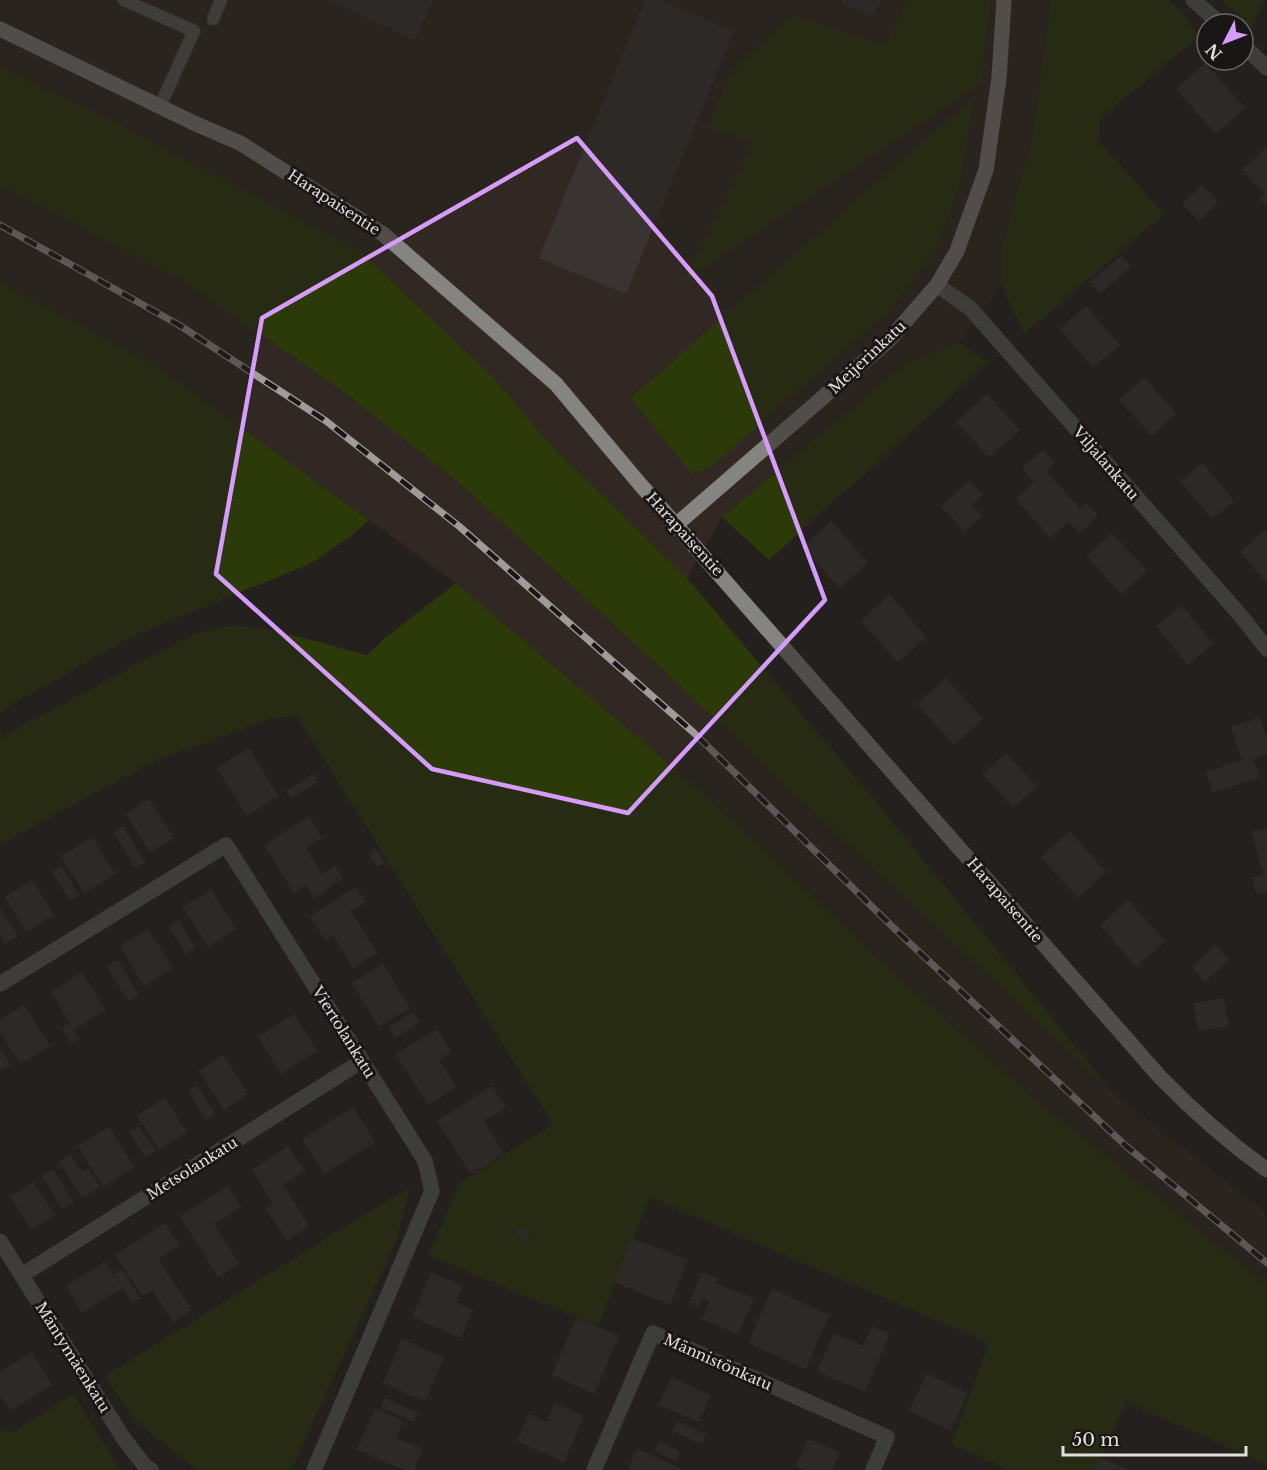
<svg xmlns="http://www.w3.org/2000/svg" width="1267" height="1470" font-family="'Libre Baskerville',serif">
<rect width="100%" height="100%" fill="#24201e"/>
<g fill="#322823">
<polygon points="0,0 1051,0 1033,135 1002,247 1002,285 959,342 905,364 722,517 687,578 546,440 493,377 361,252 115,122 0,67"/>
<polygon points="0,186 40,205 180,280 336,386 451,476 620,630 1114,1094 1267,1214 1267,1285 1030,1095 871,952 707,796 456,583 158,367 0,282"/>
</g>
<g fill="#2c3908">
<polygon points="907,0 990,0 981,83 685,280 754,142 707,127 733,70 792,15 886,46"/>
<polygon points="1051,0 1168,0 1182,12 1198,37 1100,119 1099,142 1164,214 1024,334 1002,285 1002,247 1033,135"/>
<polygon points="1223,0 1264,0 1251,27"/>
<polygon points="0,67 115,122 361,252 493,377 546,440 687,578 872,797 1114,1094 620,630 451,476 336,386 180,280 40,205 0,186"/>
<polygon points="974,97 960,183 935,251 890,310 713,465 692,474 631,398"/>
<polygon points="0,282 158,367 369,520 351,536 312,563 133,636 0,711"/>
<polygon points="959,342 988,362 769,560 722,517 905,364"/>
<path d="M456 583 707 796 871 952 1030 1095 1267 1285V1464L1126 1402 1095 1470H1009L952 1444 989 1343 650 1197 598 1326 428 1255 460 1183 553 1124 297 716 270 719 154 761 0 844V738L180 641C189 637 200 631 210 629 255 619 322 644 367 655L385 638Z"/>
<polygon points="410,1187 396,1241 291,1470 197,1470 135,1420 105,1376"/>
<polygon points="73,1394 120,1470 0,1470 0,1427 13,1432"/>
</g>
<g fill="#393432">
<polygon points="327,0 433,0 415,40"/>
<polygon points="645,0 659,0 734,31 626,294 539,258"/>
<polygon points="842,0 881,0 874,16 841,3"/>
<polygon points="1205,63 1245,108 1216,134 1176,89"/>
<polygon points="1267,147 1267,206 1260,199 1265,194 1242,170"/>
<polygon points="1202,185 1218,202 1199,221 1182,204"/>
<polygon points="1121,256 1131,267 1100,293 1090,282"/>
<polygon points="1086,306 1120,345 1093,368 1060,329"/>
<polygon points="1144,378 1176,413 1152,436 1119,400"/>
<polygon points="987,394 1020,430 989,457 956,422"/>
<polygon points="1043,450 1055,463 1046,471 1080,509 1086,503 1098,516 1079,533 1069,522 1050,538 1016,499 1034,483 1022,468"/>
<polygon points="1203,463 1234,501 1212,519 1180,481"/>
<polygon points="970,480 983,495 972,505 982,516 964,532 941,506"/>
<polygon points="831,521 868,563 839,588 803,547"/>
<polygon points="1265,529 1267,532 1267,583 1240,552"/>
<polygon points="1112,533 1147,571 1121,594 1087,556"/>
<polygon points="890,595 926,637 898,662 861,621"/>
<polygon points="1182,605 1213,644 1188,665 1156,626"/>
<polygon points="946,678 983,719 954,745 917,704"/>
<polygon points="1260,717 1267,740 1267,754 1253,759 1260,777 1213,793 1206,772 1242,760 1231,727"/>
<polygon points="249,748 278,796 247,816 217,768"/>
<polygon points="1006,753 1037,787 1013,808 983,774"/>
<polygon points="313,774 318,782 291,798 286,791"/>
<polygon points="149,799 174,838 150,852 126,814"/>
<polygon points="309,816 322,838 306,848 322,874 335,866 343,878 314,898 306,885 294,893 264,845"/>
<polygon points="123,826 145,862 135,868 114,832"/>
<polygon points="1267,828 1267,892 1257,895 1252,878 1263,875 1252,832"/>
<polygon points="1070,831 1106,872 1078,898 1041,857"/>
<polygon points="92,837 115,874 84,893 61,856"/>
<polygon points="376,849 385,863 377,867 369,854"/>
<polygon points="61,866 79,895 70,900 52,872"/>
<polygon points="32,880 54,915 26,932 5,897"/>
<polygon points="356,887 366,902 351,911 377,953 353,968 333,935 325,940 310,916"/>
<polygon points="211,890 236,929 208,947 183,907"/>
<polygon points="1128,900 1165,941 1136,967 1100,925"/>
<polygon points="0,907 18,936 5,944 0,935"/>
<polygon points="179,921 196,948 186,954 169,927"/>
<polygon points="148,929 173,968 144,986 120,946"/>
<polygon points="1216,945 1229,960 1205,982 1192,967"/>
<polygon points="118,960 139,995 128,1001 107,967"/>
<polygon points="383,964 410,1008 379,1027 352,983"/>
<polygon points="82,972 105,1010 74,1030 51,992"/>
<polygon points="1224,998 1229,1026 1198,1031 1194,1003"/>
<polygon points="24,1005 50,1046 20,1064 0,1032 0,1020"/>
<polygon points="413,1012 420,1022 395,1038 389,1027"/>
<polygon points="294,1014 317,1051 281,1074 258,1037"/>
<polygon points="69,1023 79,1039 71,1043 62,1028"/>
<polygon points="437,1029 451,1052 439,1059 456,1087 428,1105 396,1054"/>
<polygon points="0,1047 11,1065 1,1071 0,1069"/>
<polygon points="223,1055 248,1094 224,1110 199,1071"/>
<polygon points="197,1085 215,1114 206,1120 188,1091"/>
<polygon points="492,1086 506,1108 484,1121 504,1154 471,1174 437,1121"/>
<polygon points="165,1098 187,1132 159,1150 137,1115"/>
<polygon points="353,1107 375,1142 324,1174 302,1139"/>
<polygon points="139,1126 155,1151 145,1157 130,1132"/>
<polygon points="109,1127 134,1167 103,1187 78,1146"/>
<polygon points="288,1146 305,1171 283,1185 309,1226 287,1241 266,1209 273,1204 252,1170"/>
<polygon points="71,1155 82,1172 88,1168 100,1187 82,1198 59,1162"/>
<polygon points="53,1169 73,1202 62,1209 42,1176"/>
<polygon points="34,1182 55,1215 31,1230 10,1196"/>
<polygon points="228,1186 241,1207 214,1224 239,1264 218,1277 180,1216"/>
<polygon points="165,1223 180,1245 158,1259 192,1310 173,1322 152,1290 142,1296 115,1255"/>
<polygon points="516,1227 531,1232 527,1241 513,1235"/>
<polygon points="632,1238 688,1260 670,1305 615,1282"/>
<polygon points="105,1262 122,1288 82,1313 66,1286"/>
<polygon points="122,1269 140,1298 132,1303 114,1274"/>
<polygon points="431,1272 463,1286 456,1302 473,1310 461,1338 412,1317"/>
<polygon points="702,1272 719,1279 717,1283 754,1299 738,1335 702,1319 709,1302 702,1298 699,1307 689,1302"/>
<polygon points="772,1289 829,1315 806,1369 748,1343"/>
<polygon points="576,1318 619,1336 594,1394 552,1375"/>
<polygon points="872,1326 890,1333 865,1392 817,1371 834,1333 863,1346"/>
<polygon points="402,1339 444,1357 425,1401 383,1383"/>
<polygon points="32,1352 52,1385 10,1411 0,1395 0,1372"/>
<polygon points="927,1374 968,1393 950,1431 909,1411"/>
<polygon points="671,1377 711,1395 699,1422 659,1405"/>
<polygon points="385,1398 418,1412 414,1422 381,1408"/>
<polygon points="555,1403 584,1416 564,1462 517,1441 529,1414 547,1422"/>
<polygon points="375,1408 403,1421 396,1438 423,1449 414,1470 405,1470 357,1450"/>
<polygon points="677,1422 706,1434 702,1444 672,1431"/>
<polygon points="808,1439 840,1452 832,1470 804,1470 796,1466"/>
<polygon points="659,1441 680,1451 676,1461 655,1451"/>
<polygon points="637,1449 680,1468 679,1470 628,1470"/>
<polygon points="1101,1458 1130,1470 1095,1470"/>
</g>
<g fill="none" stroke-linecap="round" stroke-linejoin="round">
<g stroke="#3e3b39" stroke-width="14">
<g id="lane">
<polyline points="124,0 194,31 160,106"/>
<polyline points="213,19 221,0"/>
</g>
</g>
<g stroke="#3e3b39" stroke-width="16">
<g id="street">
<polyline points="1193,0 1221,24"/>
<polyline points="1243,45 1267,68"/>
<polyline points="937,285 970,308 1241,616 1267,649"/>
<polyline points="0,984 226,845 425,1161 432,1191 314,1470"/>
<polyline points="0,1241 124,1439 145,1466 151,1470"/>
<polyline points="22,1275 362,1061"/>
<polyline points="594,1470 653,1333 887,1437 873,1470"/>
</g>
</g>
<g stroke="#3e3b39" stroke-width="16">
<g id="secondary">
<path d="M0 29 196 124 240 143 383 234 556 384 639 483 1160 1077C1193 1111 1228 1142 1267 1170"/>
<polyline points="677,524 889,340 937,285 957,251 986,170 999,78 1004,0"/>
</g>
</g>
<use href="#lane" stroke="#61605e" stroke-width="12"/>
<use href="#street" stroke="#61605e" stroke-width="15"/>
<use href="#secondary" stroke="#868481" stroke-width="15"/>
<g stroke="#9e9b99" stroke-width="7">
<polyline id="rail" points="0,225 179,325 326,421 460,527 693,732 899,933 1126,1146 1267,1263"/>
</g>
<use href="#rail" stroke="#1a1615" stroke-width="4.5" stroke-dasharray="14" stroke-linecap="butt"/>
</g>
<path d="M0 0H1267V1470H0ZM577 138 712 296 825 600 628 813 432 769 216 574 262 318Z" fill="#24201e" fill-opacity=".55" fill-rule="evenodd"/>
<path fill="none" stroke="#d59cfb" stroke-width="4.5" stroke-linejoin="round" d="M577 138 712 296 825 600 628 813 432 769 216 574 262 318Z"/>
<g text-anchor="middle" dominant-baseline="central" stroke-width="6" stroke-linejoin="round" paint-order="stroke">
<g font-size="15" fill="#e1dedc" stroke="#1a1615">
<text transform="translate(334 202) rotate(33)">Harapaisentie</text>
<text transform="translate(867 357) rotate(-43)">Meijerinkatu</text>
<text transform="translate(1106 463) rotate(49)">Viljalankatu</text>
<text transform="translate(685 534) rotate(48)">Harapaisentie</text>
<text transform="translate(1005 900) rotate(49)">Harapaisentie</text>
<text transform="translate(344 1032) rotate(58)">Viertolankatu</text>
<text transform="translate(192 1168) rotate(-32)">Metsolankatu</text>
<text transform="translate(73 1357) rotate(58)">Mäntymäenkatu</text>
<text transform="translate(718 1362) rotate(24)">Männistönkatu</text>
</g>
</g>
<g transform="translate(1225 42) rotate(228)"><circle r="28" fill="#1a1615" stroke="#6a6665" stroke-width="1.5"/>
<path d="M0-4.5L10 22L0 15L-10 22Z" fill="#d59cfb"/>
<text y="-9" font-size="16" font-weight="bold" text-anchor="middle" fill="#e1dedc">N</text>
</g>
<path d="M1063 1446v9h183v-9" fill="none" stroke="#e1dedc" stroke-width="3"/>
<text x="1072" y="1446" font-size="18" fill="#e1dedc" stroke="#1a1615" stroke-width="4.5" paint-order="stroke">50 m</text>
</svg>
